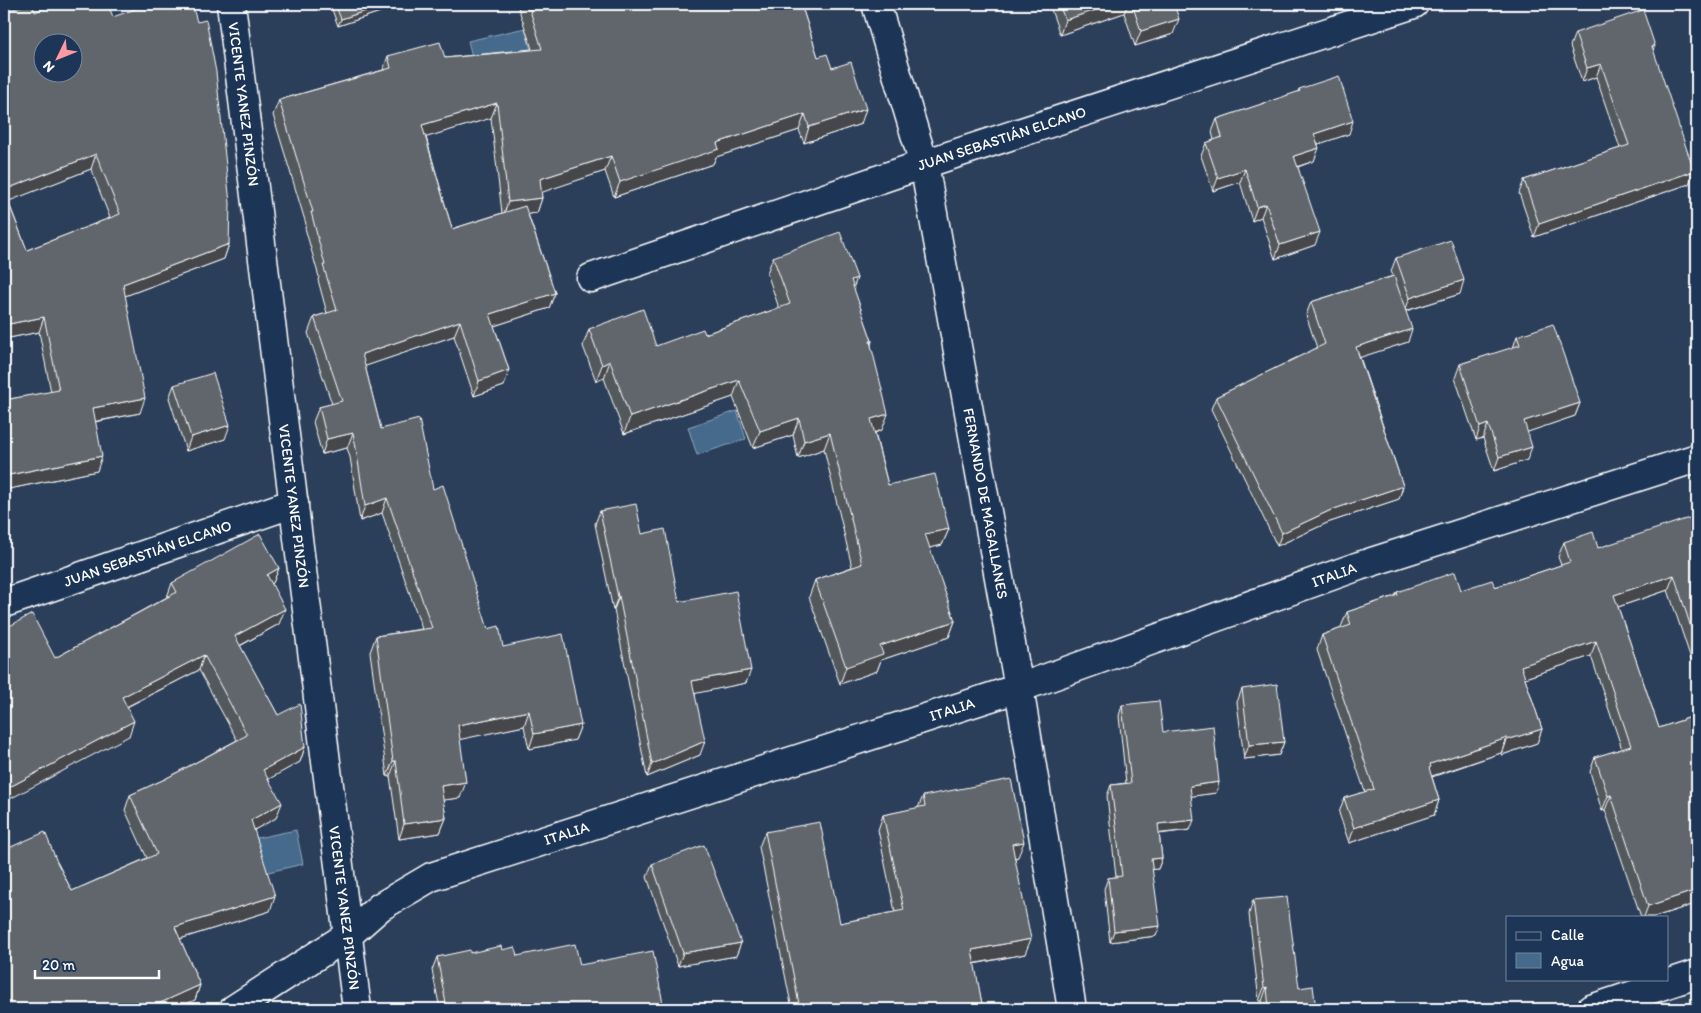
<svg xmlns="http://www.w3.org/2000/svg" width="1701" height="1013" font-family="Itim,sans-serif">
<rect width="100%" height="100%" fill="#2b3f5b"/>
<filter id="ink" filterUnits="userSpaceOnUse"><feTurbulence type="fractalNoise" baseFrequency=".02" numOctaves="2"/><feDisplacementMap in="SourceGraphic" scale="10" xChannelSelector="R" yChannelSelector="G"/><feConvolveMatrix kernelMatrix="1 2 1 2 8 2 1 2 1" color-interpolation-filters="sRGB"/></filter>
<g filter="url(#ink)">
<g fill="#456a8c" stroke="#8fa6ba">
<polygon points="525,28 532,54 475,68 468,41"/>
<polygon points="737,411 746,439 697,455 688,427"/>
<polygon points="296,830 303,864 264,873 257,838"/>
</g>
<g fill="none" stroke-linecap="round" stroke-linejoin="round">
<g stroke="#fff" stroke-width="31">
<g id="minor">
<path id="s1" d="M231 4 357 1009"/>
<path id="s2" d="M876 4 924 164 1019 688 1072 1009"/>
<path id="s3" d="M591 278 924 164 1414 4"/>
<path id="s4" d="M4 603 294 503"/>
<path id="s5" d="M234 1009 347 936 380 907 431 877 1019 688 1359 566 1697 458"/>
<polyline points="1591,1009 1697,974"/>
</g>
</g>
<use href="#minor" stroke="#1d3557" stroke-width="28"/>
</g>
<g fill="#53585d" stroke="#fff" fill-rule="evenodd">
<polygon points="330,4 391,4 389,9 338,26"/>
<path d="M517 4H801L818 57 832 68 861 124 804 143 799 130 716 157 713 164 614 197 605 171 541 192 542 198 537 213 528 214 555 293 549 308 494 326 509 370 504 386 474 396 454 336 365 366 381 429 433 489 488 629 503 647 581 725 575 740 529 749 524 726 460 739V798L443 800 446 818 440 833 399 839 390 776H387L370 652 376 636 422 629 382 513 360 521 350 457 347 448 322 454 313 422 319 407 332 404 308 333 314 317 327 313 318 280 319 277 305 228 306 224 273 115 279 100 383 70 388 56 445 58 532 49ZM491 118 502 213 452 229 426 137Z"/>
<polygon points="1049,4 1174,4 1173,34 1135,46 1124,13 1060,35"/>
<path d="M4 12H35L113 17 229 244 224 259 125 296 140 413 95 422 97 471 4 490V400L51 392 39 332 4 339ZM91 169 110 218 27 250 8 201Z"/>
<polygon points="1575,33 1655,46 1653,50 1689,184 1534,237 1519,193 1524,180 1620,148 1596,77 1582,82 1570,46"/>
<polygon points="1299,89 1349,134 1318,144 1314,161 1298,167 1315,245 1275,259 1261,217 1252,221 1240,182 1213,191 1201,156 1206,143 1214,140 1212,132 1217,119 1298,92"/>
<polygon points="773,257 857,278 853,287 872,341 871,345 882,430 875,433 888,485 949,529 942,545 929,548 955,621 949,637 881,660 877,671 840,684 809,597 815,580 852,567 824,449 798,458 793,435 753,448 733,397 624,434 604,378 596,381 583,346 589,329 656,346 705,334 779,308 767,273"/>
<polygon points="1396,258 1460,294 1406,311 1408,342 1360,357 1403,486 1399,499 1327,523 1277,546 1211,409 1216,397 1317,348 1306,315 1311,302 1393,276 1391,271"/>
<polygon points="1517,336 1580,403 1575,416 1527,432 1527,460 1494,471 1483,438 1476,440 1455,378 1460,364 1513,348"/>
<polygon points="174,385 225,439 186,451 169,398"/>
<polygon points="600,511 642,534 679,602 746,683 695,693 700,755 647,777 614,610 613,610 595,524"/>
<polygon points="1697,521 1697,677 1668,590 1618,607 1659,728 1697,715 1697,911 1695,904 1654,917 1641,917 1605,810 1602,811 1590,772 1595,757 1622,749 1591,656 1525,678 1542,729 1537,743 1502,755 1501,753 1432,777 1439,800 1434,815 1349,843 1339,813 1344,798 1365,792 1317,650 1322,635 1342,628 1341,627 1347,612 1395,596 1397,592 1461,590 1495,587 1561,565 1558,557 1564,542 1598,548"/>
<polygon points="279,568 273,583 271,584 279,624 240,646 278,715 305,747 300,762 268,779 276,818 254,830 270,911 180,939 200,985 195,1000 4,1009 57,862 72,891 147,858 125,810 130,795 165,779 237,740 199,670 127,707 129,736 55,658 167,597 172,583"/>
<polygon points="1242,689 1284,742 1279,755 1244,759 1237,702"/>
<polygon points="1122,705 1163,732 1219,782 1216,793 1191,796 1190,830 1159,834 1162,858 1158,869 1152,869 1156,936 1110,942 1104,889 1108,878 1116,877 1107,796 1111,785 1126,783 1119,716"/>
<polygon points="923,796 1018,857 1015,858 1025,954 974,964 983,1009 792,1009 759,847 765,832 840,923 895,912 878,830 883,815 918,808"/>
<polygon points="652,864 741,943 736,956 678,966 647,877"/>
<polygon points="1253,900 1299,988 1316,1009 1263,1009 1262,1001 1259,1001 1249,914"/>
<polygon points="502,950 517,956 580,965 664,1009 440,1009 432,970 437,957"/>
</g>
<g fill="#44474c" stroke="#fff">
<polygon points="387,4 391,4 389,9 338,26 341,19"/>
<polygon points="1114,4 1128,4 1124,13 1060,35 1065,20"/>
<polygon points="1179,19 1173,34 1135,46 1141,31"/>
<polygon points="1601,64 1596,77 1582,82 1587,68"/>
<polygon points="497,103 491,118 417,140 422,125"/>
<polygon points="866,109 861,124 804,143 809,127"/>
<polygon points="805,114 799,130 716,157 713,164 614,197 620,182 717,143"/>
<polygon points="1353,121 1349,134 1310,147 1314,134"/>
<polygon points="1319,148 1314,161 1290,169 1294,156"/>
<polygon points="96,154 91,169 4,203 4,190"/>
<polygon points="611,156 605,171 534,195 540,179"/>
<polygon points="1245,169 1240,182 1213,191 1218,178"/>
<polygon points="1694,171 1689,184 1534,237 1539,224"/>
<polygon points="542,198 537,213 503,217 508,202"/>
<polygon points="1266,204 1261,217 1252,221 1257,207"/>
<polygon points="1320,232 1315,245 1275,259 1280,245"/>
<polygon points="229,244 224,259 117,299 123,284"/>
<polygon points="857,278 851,294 851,280"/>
<polygon points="1464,280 1460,294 1405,311 1410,298"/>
<polygon points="555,293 549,308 485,329 490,314"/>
<polygon points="44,317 39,332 4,339 4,325"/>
<polygon points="460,321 454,336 357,369 362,354"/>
<polygon points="1412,329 1408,342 1352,360 1356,347"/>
<polygon points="610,361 604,378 596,381 602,365"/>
<polygon points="509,370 504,386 474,396 479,381"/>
<polygon points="739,380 733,397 624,434 630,417"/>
<polygon points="145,398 140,413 87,423 93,408"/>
<polygon points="1580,403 1575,416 1519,435 1524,421"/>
<polygon points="888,414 882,430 865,436 871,419"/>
<polygon points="799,418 793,435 753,448 760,431"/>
<polygon points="1488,424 1483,438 1476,440 1480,427"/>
<polygon points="230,425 225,439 186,451 191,437"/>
<polygon points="353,433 347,448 322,454 327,439"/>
<polygon points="830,433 824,449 798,458 804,441"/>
<polygon points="1532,447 1527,460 1494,471 1499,457"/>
<polygon points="102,456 97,471 4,490 4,476"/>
<polygon points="1403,486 1399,499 1327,523 1277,546 1282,533 1331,510"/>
<polygon points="387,498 382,513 360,521 365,506"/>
<polygon points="949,529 942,545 918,551 925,534"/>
<polygon points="279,568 273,583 261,590 267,575"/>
<polygon points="1674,575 1668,590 1609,610 1614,595"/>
<polygon points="619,596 614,610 613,610 618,597"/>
<polygon points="285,609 279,624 230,651 235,636"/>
<polygon points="955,621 949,637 881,660 877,671 840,684 846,667 880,646"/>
<polygon points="1596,641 1591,656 1516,681 1521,666"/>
<polygon points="204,655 199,670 116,712 122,697"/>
<polygon points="751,670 746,683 688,695 692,681"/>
<polygon points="529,711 524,726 453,741 458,725"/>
<polygon points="134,721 129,736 4,802 4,790"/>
<polygon points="581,725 575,740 529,749 534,734"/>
<polygon points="1542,729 1537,743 1502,755 1507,740"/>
<polygon points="1507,738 1501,753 1426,778 1430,764"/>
<polygon points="705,741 700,755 647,777 652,764"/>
<polygon points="1284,742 1279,755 1244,759 1249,745"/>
<polygon points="305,747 300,762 258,785 263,770"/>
<polygon points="393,761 396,761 390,776 387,776"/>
<polygon points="466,782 460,798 436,801 441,786"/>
<polygon points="1219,782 1216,793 1186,797 1190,786"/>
<polygon points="1611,795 1605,810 1602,811 1608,796"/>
<polygon points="1439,800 1434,815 1349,843 1354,828"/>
<polygon points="282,803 276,818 245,835 251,820"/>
<polygon points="446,818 440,833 399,839 404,824"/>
<polygon points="1194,820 1190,830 1154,834 1158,824"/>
<polygon points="1024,842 1018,857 1006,860 1012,844"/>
<polygon points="1162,858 1158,869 1147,870 1151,859"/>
<polygon points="1697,890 1697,897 1695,904 1654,917 1644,917 1648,906"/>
<polygon points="275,896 270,911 170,942 175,927"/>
<polygon points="1160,926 1156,936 1110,942 1114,931"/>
<polygon points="1031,939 1025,954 966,965 972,950"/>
<polygon points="741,943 736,956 678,966 683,953"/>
<polygon points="200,985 195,1000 175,1009 147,1009"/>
<polygon points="1267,987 1262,1001 1259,1001 1264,988"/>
</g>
<g fill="#61666c" stroke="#fff" fill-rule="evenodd">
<path d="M27 4H32L35 12 55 4H108L113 17 149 4H192L197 22 206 20 216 72 230 203 229 244 123 284 145 398 93 408 102 456 4 476V400L59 390 44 317 4 325V191L27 250 120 214 96 154 4 190V12ZM42 42H72V72H42Z"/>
<polygon points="335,4 387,4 341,19"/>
<polygon points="528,4 801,4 818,57 827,54 832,68 851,62 866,109 809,127 805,114 717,143 719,149 620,182 611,156 540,179 542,198 508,202 497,103 422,125 452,229 525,206 555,293 490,314 509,370 479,381 460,321 362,354 381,429 419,419 433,489 443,485 488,629 499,626 503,647 563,634 581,725 534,734 529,711 458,725 466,782 441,786 446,818 404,824 396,761 393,761 376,636 432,628 387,498 365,506 355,442 353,433 327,439 319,407 342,401 314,317 337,310 323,265 325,265 311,212 313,212 279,100 391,68 388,56 440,42 445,58 542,49"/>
<polygon points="1059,4 1114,4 1065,20"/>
<polygon points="1132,4 1174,4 1179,19 1141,31"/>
<polygon points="1643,10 1655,46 1652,46 1694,171 1539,224 1524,180 1629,145 1601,64 1587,68 1575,33"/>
<polygon points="1339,76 1353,121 1314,134 1319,148 1294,156 1320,232 1280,245 1266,204 1257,207 1245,169 1218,178 1206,143 1222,137 1217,119 1300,91 1299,89"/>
<polygon points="840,232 857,278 851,280 872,341 870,341 888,414 871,419 888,485 935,474 949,529 925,534 955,621 880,646 883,654 846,667 815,580 862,564 830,433 804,441 799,418 760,431 739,380 630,417 610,361 602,365 589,329 643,309 656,346 703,329 705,334 790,304 773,257"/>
<polygon points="1451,240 1464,280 1410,298 1396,258"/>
<polygon points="1394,276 1412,329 1356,347 1403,486 1331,510 1282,533 1216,397 1325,344 1311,302"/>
<polygon points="1553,324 1580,403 1524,421 1532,447 1499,457 1488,424 1480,427 1460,364 1520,345 1517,336"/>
<polygon points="213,373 230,425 191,437 174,385"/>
<polygon points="636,504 642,534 665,529 679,602 736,591 751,670 692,681 705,741 652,764 619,596 618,597 600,511"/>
<polygon points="1695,516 1697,521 1697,646 1674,575 1614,595 1659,728 1697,715 1697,890 1648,906 1611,795 1608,796 1595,757 1631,746 1596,641 1521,666 1542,729 1507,740 1507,738 1430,764 1431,767 1429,768 1439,800 1354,828 1344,798 1374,789 1322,635 1351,625 1347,612 1398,595 1397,592 1455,572 1461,590 1492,580 1495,587 1570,562 1564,542 1593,532 1598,548"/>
<polygon points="260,534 279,568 267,575 285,609 235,636 278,715 300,704 305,747 263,770 282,803 251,820 275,896 175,927 200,985 147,1009 4,1009 4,850 45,832 57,862 72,891 157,854 130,795 165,779 247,735 204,655 122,697 134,721 4,790 4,629 32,614 55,658 177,592 172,583"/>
<polygon points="1277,684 1284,742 1249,745 1242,689"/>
<polygon points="1159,701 1163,732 1213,726 1219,782 1190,786 1194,820 1158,824 1162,858 1151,859 1160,926 1114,931 1108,878 1122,876 1111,785 1131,783 1122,705"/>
<polygon points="1011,779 1024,842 1012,844 1031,939 972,950 983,1009 800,1009 765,832 820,822 840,923 904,910 883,815 925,806 923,796"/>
<polygon points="704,845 741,943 683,953 652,864"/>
<polygon points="1287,897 1299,988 1313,986 1316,1009 1269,1009 1267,987 1264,988 1253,900"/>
<polygon points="575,944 580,965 653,951 664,1009 447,1009 437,957 470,950 470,953 501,946 502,950 515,947 517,956"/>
</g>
</g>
<g text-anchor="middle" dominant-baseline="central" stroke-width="5" stroke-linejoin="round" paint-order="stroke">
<g font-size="15" fill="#fff" stroke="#1d3557">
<text stroke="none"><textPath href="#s1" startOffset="101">VICENTE YANEZ PINZÓN</textPath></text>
<text stroke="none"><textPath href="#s3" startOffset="434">JUAN SEBASTIÁN ELCANO</textPath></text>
<text stroke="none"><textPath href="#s2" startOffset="512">FERNANDO DE MAGALLANES</textPath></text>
<text stroke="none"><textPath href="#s1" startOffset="506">VICENTE YANEZ PINZÓN</textPath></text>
<text stroke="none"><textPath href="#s4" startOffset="152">JUAN SEBASTIÁN ELCANO</textPath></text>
<text stroke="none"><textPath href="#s5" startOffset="1190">ITALIA</textPath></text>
<text stroke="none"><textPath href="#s5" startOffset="785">ITALIA</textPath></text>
<text stroke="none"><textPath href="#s5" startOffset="380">ITALIA</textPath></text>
<text stroke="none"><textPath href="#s1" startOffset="911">VICENTE YANEZ PINZÓN</textPath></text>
</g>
</g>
<rect width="1701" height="1013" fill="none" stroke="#1d3557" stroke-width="20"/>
<rect x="10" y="10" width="1681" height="993" fill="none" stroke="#fff" stroke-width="2" filter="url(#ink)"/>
<rect x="1506" y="916" width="162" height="65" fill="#1d3557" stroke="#77869a"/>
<rect x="1516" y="932" width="25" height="8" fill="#1d3557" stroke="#77869a"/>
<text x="1551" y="940" font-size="15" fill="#ffffff">Calle</text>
<rect x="1516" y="953" width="25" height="15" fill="#456a8c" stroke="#77869a"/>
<text x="1551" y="966" font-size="15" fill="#ffffff">Agua</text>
<g transform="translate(58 58) rotate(227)"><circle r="24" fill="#1d3557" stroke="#77869a"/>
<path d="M0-4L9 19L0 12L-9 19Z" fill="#ff9aa2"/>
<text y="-8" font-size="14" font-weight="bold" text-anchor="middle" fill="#ffffff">N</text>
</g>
<path d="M35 970v8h124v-8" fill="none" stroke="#ffffff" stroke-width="2.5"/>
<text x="42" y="970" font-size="15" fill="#ffffff" stroke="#1d3557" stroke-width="4" paint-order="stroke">20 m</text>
</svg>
